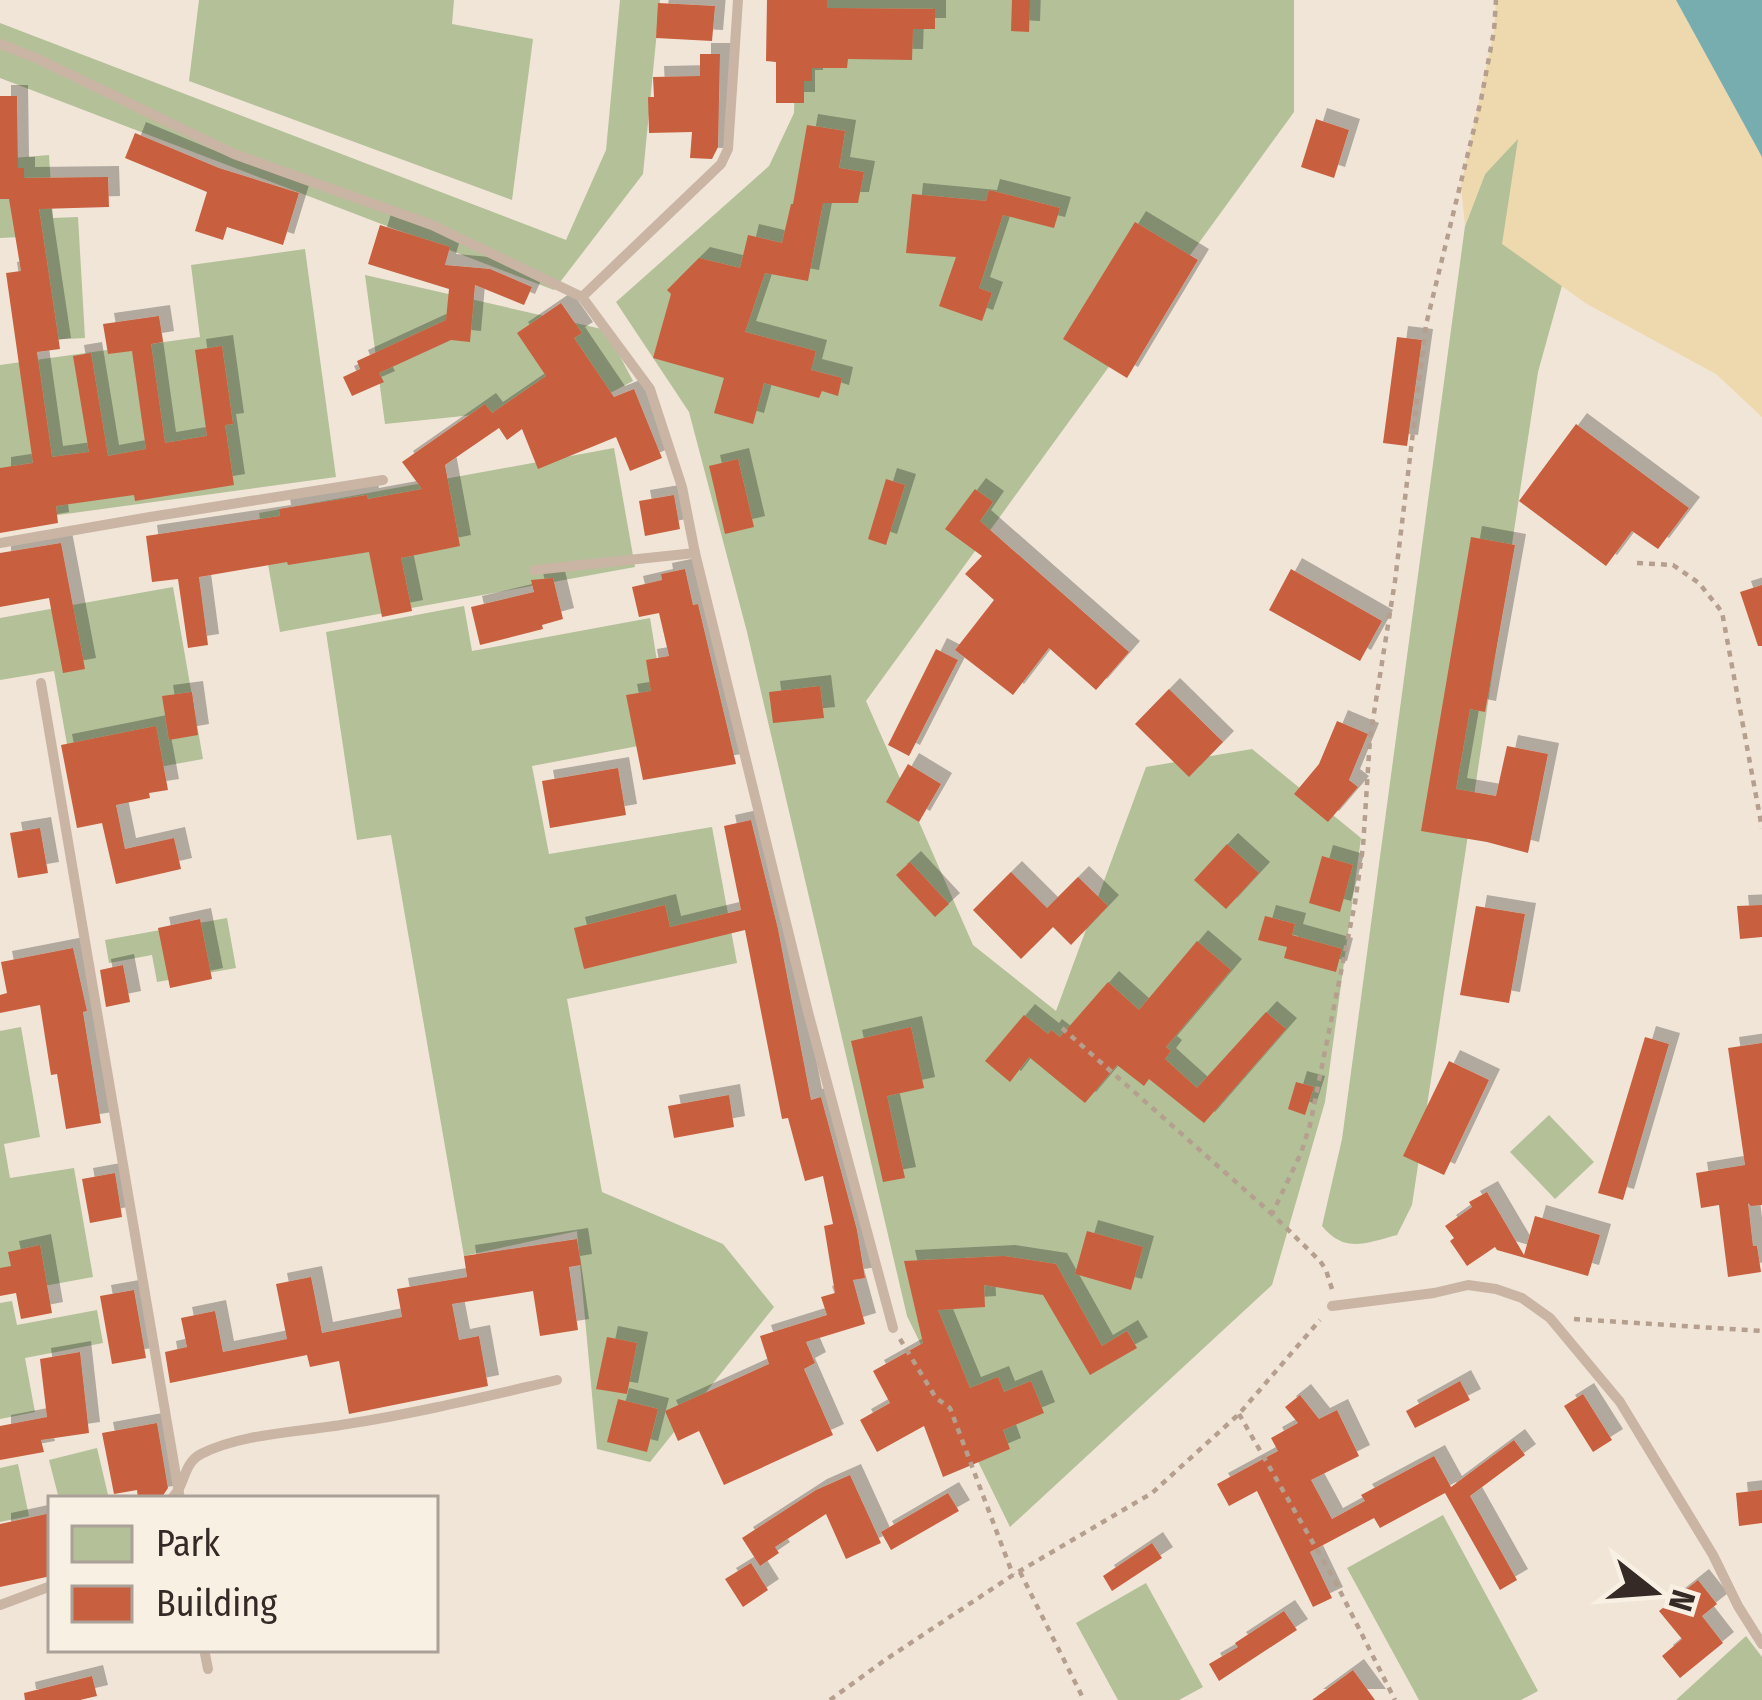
<svg xmlns="http://www.w3.org/2000/svg" width="1762" height="1700" font-family="'Fira Sans Condensed',sans-serif">
<defs>
<filter id="shadow"><feDropShadow dx="11" dy="-11" stdDeviation="0" flood-color="#0004"/></filter>
</defs>
<rect width="100%" height="100%" fill="#f1e5d8"/>
<g fill="#b3c098">
<polygon points="199,0 454,0 452,24 533,39 512,200 189,81"/>
<polygon points="620,0 660,0 643,174 554,290 0,78 0,23 566,240 606,150"/>
<polygon points="797,0 1294,0 1294,112 866,701 973,945 1056,1011 1146,767 1252,749 1361,838 1325,1102 1272,1285 1010,1527 907,1316 747,632 689,412 616,302 769,166 794,113"/>
<path d="M1540 114 1571 253 1538 372 1412 1205 1397 1235C1366 1243 1345 1254 1322 1226L1342 1139 1465 226 1485 174Z"/>
<polygon points="49,155 53,218 78,217 85,338 48,340 41,236 0,238 0,159"/>
<polygon points="305,249 336,477 0,523 0,365 200,337 191,265"/>
<polygon points="365,275 606,330 633,381 591,403 385,424"/>
<polygon points="614,448 635,567 280,632 259,513"/>
<polygon points="173,587 203,759 99,778 68,750 54,671 0,680 0,618"/>
<polygon points="464,606 472,651 650,618 670,740 532,766 549,854 712,827 737,963 567,999 602,1192 723,1244 774,1307 650,1462 597,1449 577,1231 464,1256 391,835 357,840 326,632"/>
<polygon points="227,918 236,968 157,982 152,955 109,963 105,940"/>
<polygon points="21,1027 40,1137 4,1144 10,1178 74,1168 93,1277 0,1294 0,1031"/>
<polygon points="1549,1115 1594,1162 1555,1199 1510,1152"/>
<polygon points="12,1301 17,1325 97,1310 103,1343 25,1358 35,1412 0,1419 0,1303"/>
<polygon points="97,1448 109,1499 59,1499 49,1460"/>
<polygon points="18,1464 29,1516 0,1522 0,1468"/>
<polygon points="1443,1515 1538,1691 1521,1700 1419,1700 1347,1568"/>
<polygon points="1146,1583 1203,1687 1179,1700 1118,1700 1076,1623"/>
<polygon points="1746,1636 1762,1657 1762,1700 1676,1700"/>
</g>
<polygon fill="#eed8ad" points="1496,0 1676,0 1762,157 1762,417 1716,374 1587,304 1502,244 1518,139 1485,174 1465,226 1461,185 1494,31"/>
<polygon fill="#77adaf" points="1676,0 1762,0 1762,157"/>
<g fill="#c8603f" filter="url(#shadow)">
<polygon points="767,0 827,0 827,8 935,9 935,29 913,29 912,60 848,59 847,68 812,68 812,81 804,81 804,103 776,103 776,62 766,61"/>
<polygon points="1012,0 1030,0 1029,32 1011,31"/>
<polygon points="658,3 715,6 712,41 656,38"/>
<polygon points="700,54 720,54 718,147 712,159 690,158 692,132 649,133 648,97 654,97 653,77 700,76"/>
<polygon points="0,96 17,96 18,168 24,168 24,178 108,177 109,207 39,209 60,349 37,352 52,457 89,452 73,356 91,353 108,456 146,449 132,351 108,354 103,324 159,316 163,342 151,344 165,443 207,436 195,350 222,346 233,424 225,425 234,485 135,501 134,495 56,506 58,523 0,533 0,468 33,463 6,273 21,271 9,199 0,199"/>
<polygon points="1316,119 1349,130 1334,178 1301,167"/>
<polygon points="807,125 845,131 839,168 864,172 858,203 823,203 808,281 765,273 745,332 816,351 811,370 842,378 838,396 822,391 819,398 764,383 753,424 714,413 724,378 653,358 671,294 667,290 699,258 740,268 748,235 782,243 791,204 793,204"/>
<polygon points="135,133 219,168 299,193 283,245 227,227 223,240 195,231 207,192 125,158"/>
<polygon points="989,190 1060,208 1054,228 1003,215 979,288 992,293 982,321 939,306 956,257 906,253 912,194 986,201"/>
<polygon points="1135,222 1198,260 1127,378 1063,339"/>
<polygon points="380,225 450,247 445,265 490,269 532,287 524,305 475,285 470,342 451,340 379,373 384,382 352,396 343,377 360,369 357,361 446,320 449,289 368,264"/>
<polygon points="561,303 582,333 574,338 614,397 634,389 662,458 630,471 616,437 538,469 522,429 507,440 499,428 445,465 460,546 401,558 412,611 382,617 369,552 288,565 287,562 199,577 208,645 188,648 178,579 152,582 146,536 280,516 279,509 367,495 368,499 422,489 402,462 485,404 492,413 546,376 517,333"/>
<polygon points="1397,337 1422,340 1407,446 1383,443"/>
<polygon points="1576,424 1689,508 1658,549 1632,531 1606,566 1519,501"/>
<polygon points="738,459 754,527 725,534 709,466"/>
<polygon points="886,479 905,485 886,545 868,539"/>
<polygon points="975,489 993,502 980,521 1129,652 1096,690 1049,648 1013,695 955,650 994,600 965,574 982,556 945,529"/>
<polygon points="674,495 680,529 645,536 639,501"/>
<polygon points="1471,537 1515,545 1485,712 1470,709 1456,789 1496,796 1507,746 1548,754 1528,853 1487,842 1421,831"/>
<polygon points="61,543 85,669 63,673 49,598 0,607 0,553"/>
<polygon points="685,569 693,605 698,604 736,764 643,780 626,695 651,691 646,660 669,656 659,613 639,617 632,587 662,580 661,574"/>
<polygon points="1291,569 1382,621 1360,661 1269,610"/>
<polygon points="553,578 563,619 542,625 543,629 480,645 471,607 534,592 531,580"/>
<polygon points="1762,585 1762,646 1758,646 1740,592"/>
<polygon points="936,649 958,660 909,756 888,745"/>
<polygon points="820,686 824,718 773,723 769,692"/>
<polygon points="1169,689 1223,742 1189,777 1135,724"/>
<polygon points="192,692 198,735 169,740 162,696"/>
<polygon points="1337,721 1368,734 1349,780 1358,787 1328,822 1294,794 1319,764"/>
<polygon points="156,726 168,790 149,793 150,798 116,805 125,849 174,838 181,869 116,884 102,823 77,828 61,745"/>
<polygon points="908,764 941,784 919,822 886,802"/>
<polygon points="618,768 626,815 550,828 542,781"/>
<polygon points="751,820 778,929 811,1100 821,1097 857,1230 865,1278 853,1280 865,1324 806,1342 815,1363 804,1369 833,1435 724,1485 699,1431 678,1441 665,1411 769,1364 760,1336 827,1315 821,1297 835,1293 824,1226 833,1224 823,1176 805,1181 788,1118 782,1119 745,930 584,969 574,928 665,905 670,927 741,910 724,826"/>
<polygon points="40,828 48,873 18,878 10,833"/>
<polygon points="1227,844 1259,873 1226,909 1194,880"/>
<polygon points="1322,856 1353,865 1340,912 1309,903"/>
<polygon points="910,862 949,904 935,917 896,875"/>
<polygon points="1011,872 1047,908 1078,877 1108,906 1071,945 1053,927 1021,959 973,910"/>
<polygon points="1762,905 1762,937 1740,939 1737,906"/>
<polygon points="1476,906 1525,914 1509,1003 1460,995"/>
<polygon points="1265,916 1295,924 1292,935 1342,949 1336,972 1284,958 1287,947 1258,940"/>
<polygon points="200,919 212,979 170,988 158,928"/>
<polygon points="1197,941 1231,970 1166,1047 1171,1051 1165,1059 1197,1088 1266,1012 1286,1029 1204,1123 1149,1079 1144,1086 1117,1065 1085,1103 1029,1057 1010,1082 985,1061 1024,1015 1048,1034 1051,1030 1060,1037 1108,982 1139,1010"/>
<polygon points="73,948 87,1011 83,1012 101,1123 66,1129 57,1074 51,1075 40,1005 0,1013 0,995 7,993 1,962"/>
<polygon points="123,965 130,1002 106,1007 100,970"/>
<polygon points="911,1027 924,1088 887,1096 905,1178 883,1182 851,1041"/>
<polygon points="1645,1037 1669,1044 1623,1200 1598,1193"/>
<polygon points="1762,1043 1762,1205 1751,1206 1748,1203 1753,1246 1757,1246 1761,1272 1728,1277 1719,1205 1701,1208 1696,1173 1745,1165 1728,1048"/>
<polygon points="1449,1061 1489,1080 1444,1175 1403,1156"/>
<polygon points="1296,1082 1314,1087 1305,1115 1288,1109"/>
<polygon points="729,1095 734,1127 674,1138 668,1106"/>
<polygon points="115,1173 122,1217 90,1223 82,1179"/>
<polygon points="1487,1192 1524,1255 1535,1216 1600,1235 1588,1276 1497,1250 1495,1247 1467,1266 1450,1241 1454,1238 1445,1226 1472,1207 1469,1202"/>
<polygon points="1087,1231 1143,1247 1131,1290 1075,1274"/>
<polygon points="577,1239 581,1265 569,1267 578,1330 540,1336 533,1291 452,1304 459,1340 479,1336 488,1386 349,1414 339,1361 310,1367 307,1355 170,1383 165,1352 187,1347 181,1318 215,1311 223,1352 287,1339 276,1284 311,1277 322,1333 402,1317 397,1289 467,1277 464,1256"/>
<polygon points="40,1245 52,1313 21,1319 16,1293 0,1296 0,1268 11,1266 8,1252"/>
<polygon points="1004,1256 1056,1264 1102,1346 1127,1331 1137,1348 1090,1375 1043,1295 984,1285 985,1307 938,1310 970,1388 998,1377 1004,1392 1031,1381 1044,1413 1003,1430 1010,1449 943,1477 924,1426 877,1452 860,1420 890,1403 873,1371 923,1343 904,1261"/>
<polygon points="134,1290 146,1358 112,1364 100,1296"/>
<polygon points="607,1337 637,1343 627,1394 596,1389"/>
<polygon points="80,1352 89,1433 41,1440 44,1452 0,1460 0,1426 47,1417 40,1359"/>
<polygon points="1460,1381 1470,1400 1415,1428 1406,1411"/>
<polygon points="1583,1394 1612,1440 1593,1452 1564,1406"/>
<polygon points="1300,1395 1319,1419 1337,1410 1359,1456 1311,1480 1332,1519 1365,1501 1361,1495 1434,1456 1451,1487 1514,1440 1525,1455 1470,1496 1517,1580 1500,1590 1445,1493 1380,1528 1374,1518 1310,1552 1332,1598 1313,1607 1257,1491 1229,1506 1217,1484 1278,1451 1271,1438 1298,1423 1285,1407"/>
<polygon points="618,1399 658,1409 647,1452 607,1442"/>
<polygon points="157,1423 168,1488 162,1497 149,1499 138,1499 137,1490 114,1494 102,1433"/>
<polygon points="850,1475 881,1543 846,1559 826,1514 775,1547 779,1553 760,1566 742,1538 816,1490"/>
<polygon points="1762,1490 1762,1523 1739,1526 1736,1493"/>
<polygon points="948,1493 959,1511 891,1550 881,1532"/>
<polygon points="51,1513 51,1576 0,1587 0,1524"/>
<polygon points="1152,1543 1162,1558 1112,1591 1103,1576"/>
<polygon points="751,1563 768,1590 743,1607 725,1579"/>
<polygon points="1698,1580 1717,1604 1702,1616 1723,1643 1680,1678 1662,1656 1682,1639 1659,1611"/>
<polygon points="1284,1611 1297,1630 1219,1681 1209,1664 1238,1647 1235,1643"/>
<polygon points="1353,1670 1375,1700 1312,1700"/>
<polygon points="92,1676 97,1696 80,1700 25,1700 24,1693"/>
</g>
<g fill="none" stroke-linecap="round" stroke-linejoin="round">
<g stroke="#b59f8e" stroke-width="4.5" stroke-dasharray="6 6" stroke-linecap="butt">
<polyline points="1637,563 1673,565 1699,583 1722,612 1762,828"/>
<polyline points="1062,1028 1272,1214"/>
<polyline points="1332,1289 1326,1270 1320,1261 1272,1214 1301,1153 1310,1125 1355,903 1363,847 1370,738 1395,581 1426,325 1481,100 1494,31 1496,0"/>
<polyline points="1574,1319 1762,1331"/>
<polyline points="900,1339 936,1398 950,1408 1013,1575"/>
<polyline points="1239,1414 1335,1581 1395,1700"/>
<polyline points="1020,1572 1084,1700"/>
<polyline points="830,1700 885,1660 1013,1575 1152,1493 1239,1414 1320,1320"/>
</g>
<g stroke="#cab5a4" stroke-width="10">
<polyline points="0,44 36,58 234,154 432,225 582,297 650,389 682,487 695,553 808,1012 893,1328"/>
<polyline points="582,297 721,164 728,149 738,0"/>
<polyline points="0,543 150,517 383,480"/>
<polyline points="534,570 695,553"/>
<polyline points="41,683 180,1499"/>
<polyline points="1332,1306 1434,1293 1468,1285 1496,1289 1522,1298 1550,1318 1620,1402 1713,1555 1738,1606 1762,1644"/>
<path d="M171 1499C186 1486 182 1464 201 1454 242 1433 302 1432 347 1424 418 1413 487 1396 557 1380"/>
<polyline points="0,1605 51,1586"/>
<polyline points="204,1649 208,1669"/>
</g>
</g>
<rect x="48" y="1496" width="390" height="156" fill="#f9f0e4" stroke="#aba198" stroke-width="3"/>
<rect x="72" y="1526" width="60" height="36" fill="#b3c098" stroke="#aba198" stroke-width="3"/>
<text x="156" y="1556" font-size="36" fill="#352a26">Park</text>
<rect x="72" y="1586" width="60" height="36" fill="#c8603f" stroke="#aba198" stroke-width="3"/>
<text x="156" y="1616" font-size="36" fill="#352a26">Building</text>
<g transform="translate(1654 1592) rotate(107)" stroke="#f9f0e4" stroke-width="9" paint-order="stroke">
<path d="M0-9L21 45L0 30L-21 45Z" fill="#352a26"/>
<text y="-18" font-size="33" font-weight="bold" text-anchor="middle" fill="#352a26">N</text>
</g>
</svg>
